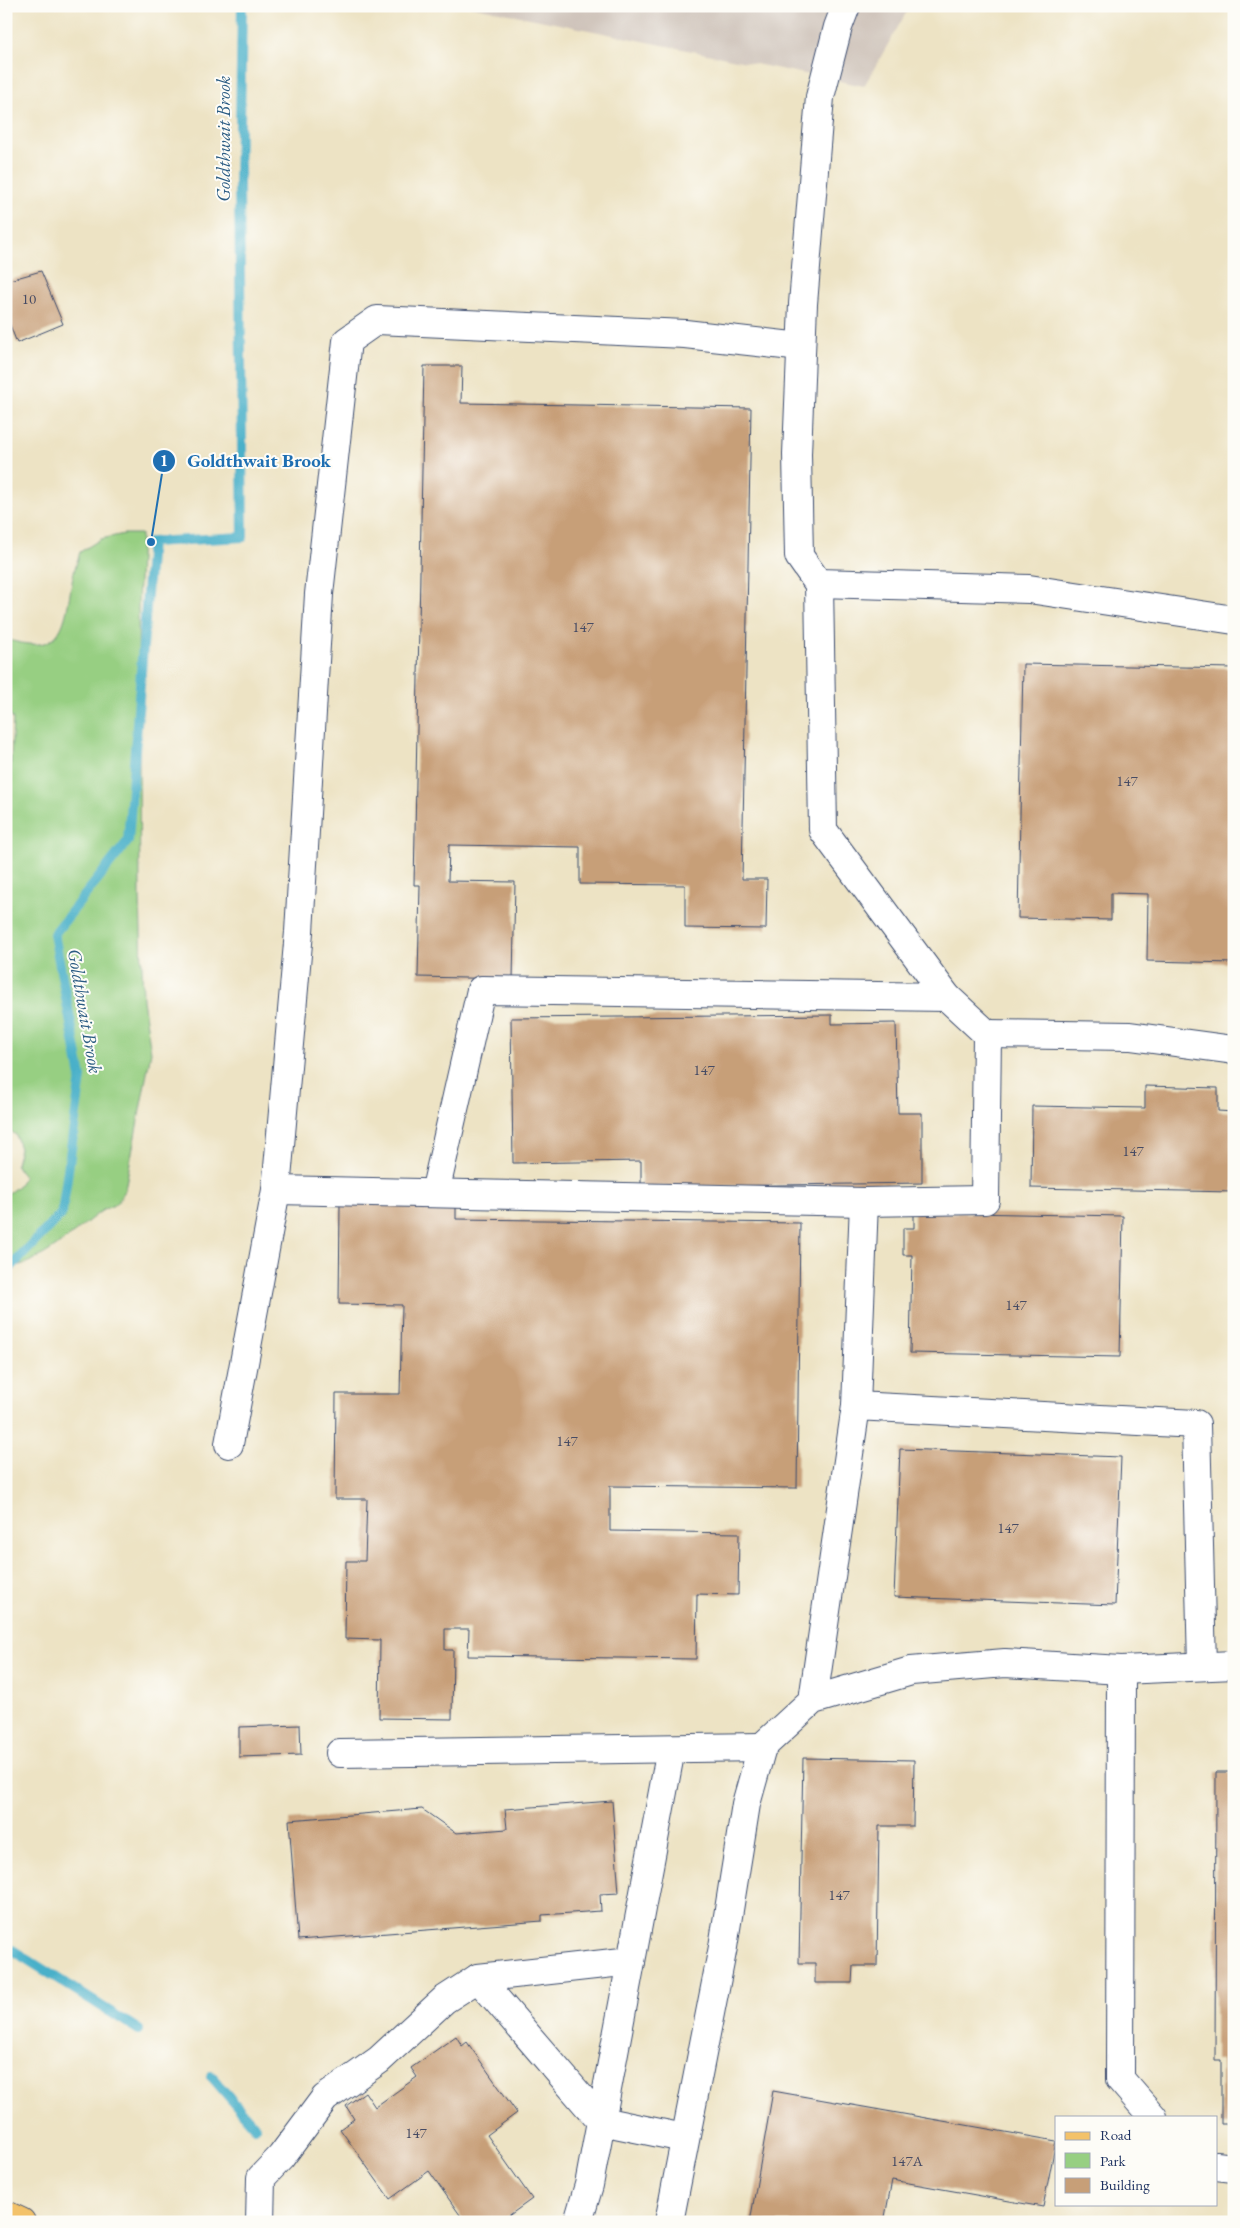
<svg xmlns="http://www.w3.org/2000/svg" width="1240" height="2228" font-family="'EB Garamond',serif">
<rect width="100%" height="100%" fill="#fdfcf7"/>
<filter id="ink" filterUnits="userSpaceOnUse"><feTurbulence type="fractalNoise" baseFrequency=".02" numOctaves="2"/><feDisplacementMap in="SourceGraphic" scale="10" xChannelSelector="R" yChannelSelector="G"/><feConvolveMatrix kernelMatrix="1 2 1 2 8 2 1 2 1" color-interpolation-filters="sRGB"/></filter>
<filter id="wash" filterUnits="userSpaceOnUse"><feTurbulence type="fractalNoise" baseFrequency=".0096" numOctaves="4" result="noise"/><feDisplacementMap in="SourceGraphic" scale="20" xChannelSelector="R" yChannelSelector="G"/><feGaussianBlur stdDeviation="1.12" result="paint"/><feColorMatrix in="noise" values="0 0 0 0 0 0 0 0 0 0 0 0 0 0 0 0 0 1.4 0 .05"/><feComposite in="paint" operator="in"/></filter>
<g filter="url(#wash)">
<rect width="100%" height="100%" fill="#ede3c4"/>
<polygon fill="#cec2b9" points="470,6 910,6 864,86"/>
<path fill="#97cf82" stroke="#597f70" d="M124 534H141L138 605 140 898 143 1000 151 1052 125 1189C122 1193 120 1200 117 1203 112 1207 105 1208 100 1212 72 1233 42 1264 6 1268V1195L18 1186 24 1177 16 1164 20 1149 16 1135 6 1128V789L10 778 13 719 6 708V639C66 658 64 623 73 577 74 569 78 560 80 552L101 539Z"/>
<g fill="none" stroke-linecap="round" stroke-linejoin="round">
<g stroke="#4ab0c9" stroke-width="10">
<polyline points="6,1272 62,1213 81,1077 54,934 128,841 151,542 243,537 239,184 242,6"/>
<polyline points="6,1946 139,2030"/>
<polyline points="211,2076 255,2127"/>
</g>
</g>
<g id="blocks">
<g fill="#c79f78">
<polygon points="41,271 63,324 17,343 6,315 6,281"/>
<polygon points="424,366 462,366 461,403 751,408 742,879 767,879 766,929 685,928 685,885 580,884 580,847 449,845 448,881 515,882 513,979 418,977 420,885 414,885"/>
<polygon points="1023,664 1234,668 1234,963 1147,961 1148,894 1111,893 1111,920 1018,918"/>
<polygon points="832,1015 832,1024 896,1023 898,1113 922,1113 922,1183 641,1187 641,1161 513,1163 511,1018"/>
<polygon points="1145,1086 1218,1088 1218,1111 1234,1112 1234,1192 1031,1188 1032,1106 1145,1108"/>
<polygon points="340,1204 456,1205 456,1219 800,1223 797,1488 610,1486 610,1531 739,1533 738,1595 697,1594 696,1659 468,1656 469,1629 445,1629 445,1650 453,1650 452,1719 379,1718 380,1640 345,1639 346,1561 365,1561 367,1499 335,1499 336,1394 400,1394 402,1305 339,1304"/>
<polygon points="914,1212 1123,1216 1120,1357 910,1353 912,1255 903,1255 903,1228 914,1228"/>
<polygon points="900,1449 1121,1457 1115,1605 894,1597"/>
<polygon points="300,1725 301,1755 239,1757 239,1727"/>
<polygon points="803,1758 914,1760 913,1826 879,1826 877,1966 853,1966 852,1983 815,1983 815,1963 799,1963"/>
<polygon points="1216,1772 1234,1772 1234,2124 1221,2124 1221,2060 1215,2060"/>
<polygon points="612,1801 619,1893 600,1894 601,1911 542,1915 542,1921 298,1940 289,1820 422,1809 456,1833 507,1829 505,1809"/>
<polygon points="456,2036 462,2046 467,2042 517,2113 487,2135 532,2199 500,2222 465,2222 429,2171 390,2199 340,2129 354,2119 346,2106 365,2092 375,2107 417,2077 411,2068"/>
<polygon points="773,2091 1056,2141 1043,2207 892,2180 884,2222 750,2222"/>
</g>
</g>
</g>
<g filter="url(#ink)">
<use href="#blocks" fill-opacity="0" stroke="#3a4a6d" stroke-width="1"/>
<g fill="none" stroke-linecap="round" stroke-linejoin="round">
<g stroke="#3a4a6d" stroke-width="30">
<g id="minor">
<polyline points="846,6 838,27 820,97 803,304 797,454 799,556 818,583 1029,589 1234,620"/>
<polyline points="987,1034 1130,1036 1234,1050"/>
<polyline points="276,1190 864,1202 985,1200 987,1034 947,997 823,830 819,583"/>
<polyline points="435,1193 481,990 947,997"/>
<polyline points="856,1406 864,1202"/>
<polyline points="229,1444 276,1190 299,932 319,594 347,341 377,320 685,334 801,347"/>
<polyline points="1121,1670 1120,2079 1153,2117"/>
<polyline points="813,1700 856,1406 1196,1424 1202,1666"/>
<polyline points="340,1753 762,1747"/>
<polyline points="478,1978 601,2121 684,2138"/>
<polyline points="1216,2166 1234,2168"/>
<polyline points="260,2222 261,2178 281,2157 325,2098 379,2060 444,2000 478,1978 631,1961"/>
<polyline points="578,2222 589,2185 671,1749"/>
<polyline points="669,2222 723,1947 746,1804 762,1747 813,1700 911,1671 1005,1663 1121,1670 1234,1665"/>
</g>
</g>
<g stroke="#3a4a6d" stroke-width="30">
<polyline id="major" points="6,2215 21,2222"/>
</g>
<use href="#minor" stroke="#fff" stroke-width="28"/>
<use href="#major" stroke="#f3c26a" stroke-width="28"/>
</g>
</g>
<g text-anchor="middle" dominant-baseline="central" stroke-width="4" stroke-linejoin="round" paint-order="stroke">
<g font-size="15" fill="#464b64">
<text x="29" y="298">10</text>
<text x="583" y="626">147</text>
<text x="1127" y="780">147</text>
<text x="704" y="1069">147</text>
<text x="1133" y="1150">147</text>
<text x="1016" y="1304">147</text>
<text x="567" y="1440">147</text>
<text x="1008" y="1527">147</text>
<text x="839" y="1894">147</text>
<text x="416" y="2132">147</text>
<text x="907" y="2160">147A</text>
</g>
<g font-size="19" font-style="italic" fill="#2b5c83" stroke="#fdfcf7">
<text transform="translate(223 139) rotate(-90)">Goldthwait Brook</text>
<text transform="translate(85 1011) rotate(80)">Goldthwait Brook</text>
</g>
</g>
<path fill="none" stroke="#1f6fb2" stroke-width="2" d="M151 542L164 461"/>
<g fill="#1f6fb2" stroke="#fdfcf7" stroke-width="2">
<circle cx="151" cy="542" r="5"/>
<circle cx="164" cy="461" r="12"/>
</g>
<g font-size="15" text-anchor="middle" font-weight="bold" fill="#fff">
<text x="164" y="466">1</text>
</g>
<g font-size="19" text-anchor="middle" font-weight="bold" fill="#1f6fb2" stroke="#fdfcf7" stroke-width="4" stroke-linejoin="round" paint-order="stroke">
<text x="259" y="467">Goldthwait Brook</text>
</g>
<rect width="1240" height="2228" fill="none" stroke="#fdfcf7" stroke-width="25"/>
<rect x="1055" y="2116" width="162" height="90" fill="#fdfcf7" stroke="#a3aaba"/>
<rect x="1065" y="2132" width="25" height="8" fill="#f3c26a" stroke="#a3aaba"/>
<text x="1100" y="2140" font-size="15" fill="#1b2f5e">Road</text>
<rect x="1065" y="2153" width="25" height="15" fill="#97cf82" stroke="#a3aaba"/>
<text x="1100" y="2166" font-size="15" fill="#1b2f5e">Park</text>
<rect x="1065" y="2178" width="25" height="15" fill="#c79f78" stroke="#a3aaba"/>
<text x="1100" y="2190" font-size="15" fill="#1b2f5e">Building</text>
</svg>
